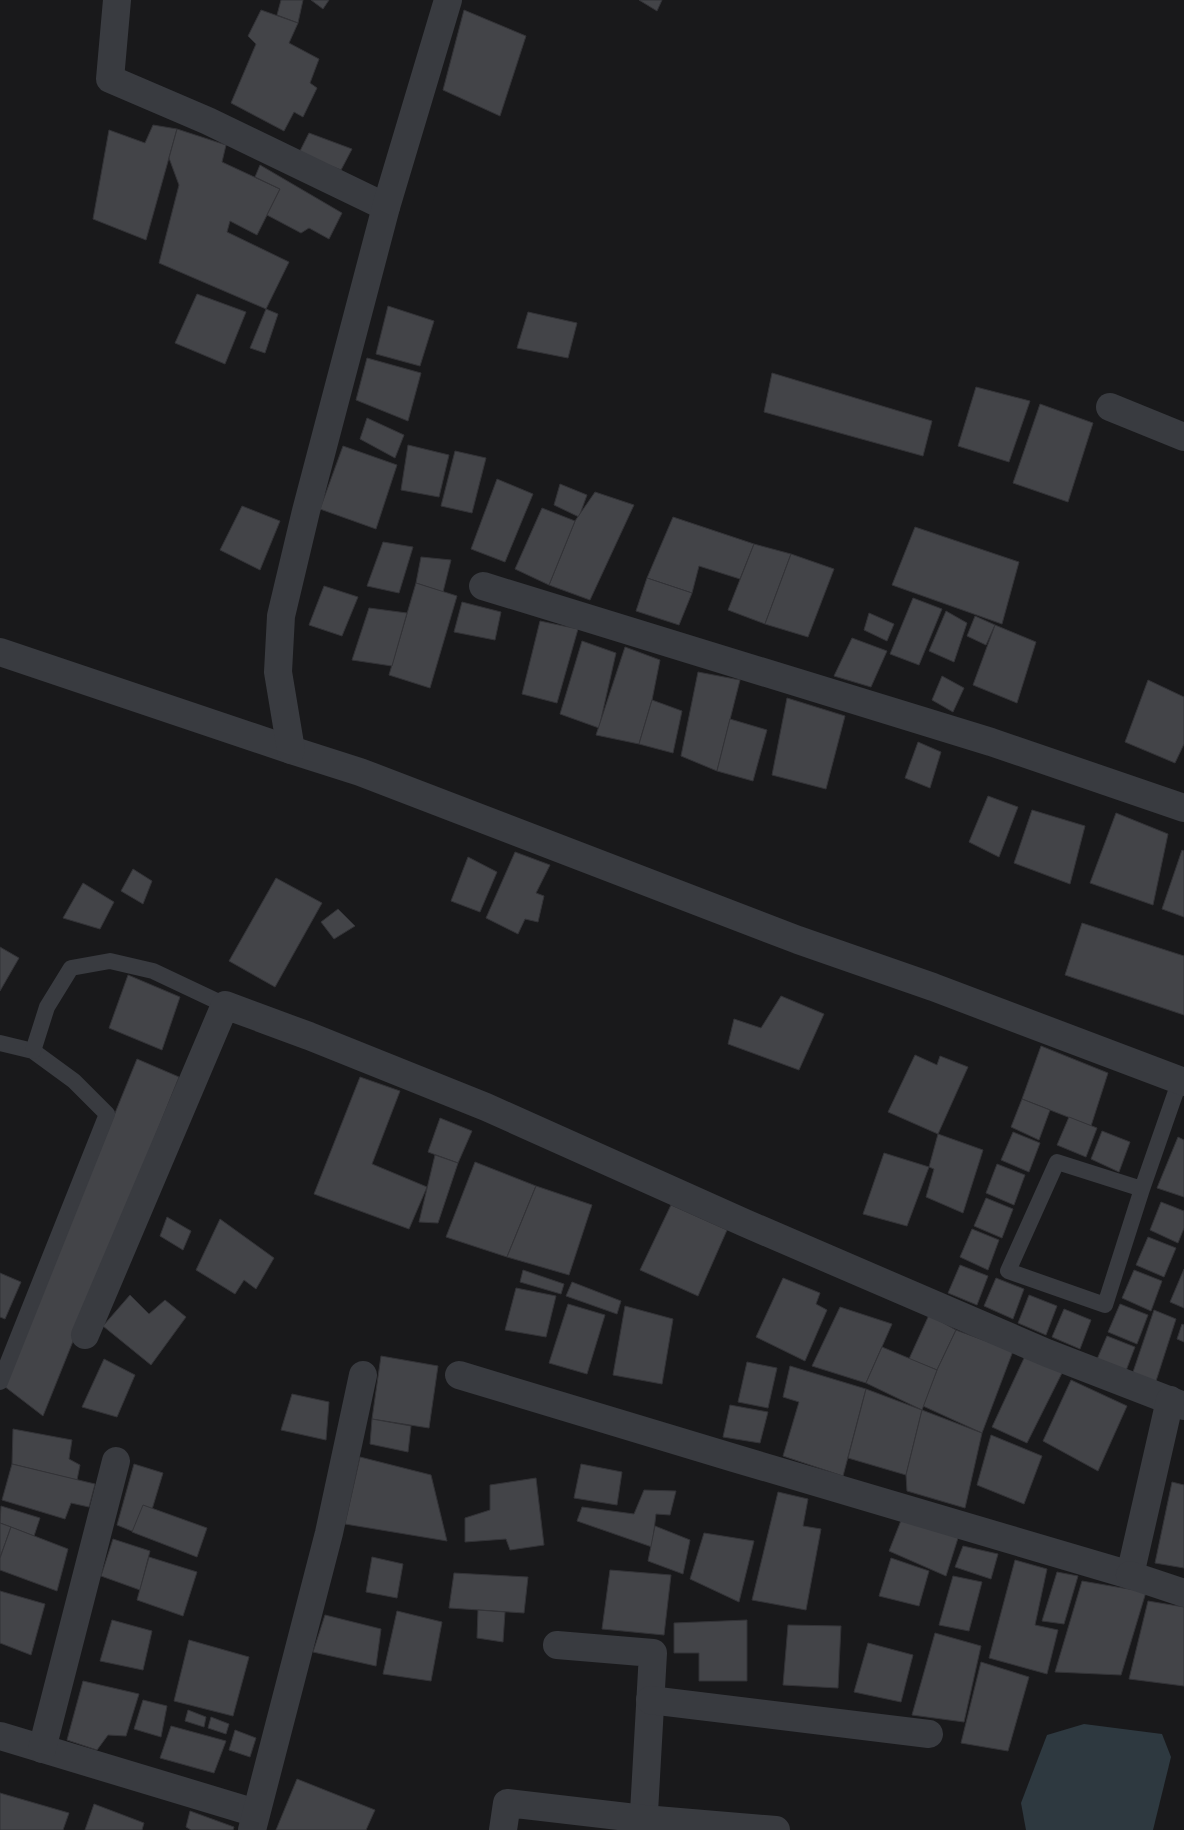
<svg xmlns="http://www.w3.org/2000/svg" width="1184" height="1830" font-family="'Fira Sans Condensed',sans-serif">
<rect width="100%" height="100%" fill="#19191b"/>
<polygon fill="#2e3940" points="1084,1724 1162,1734 1171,1757 1153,1830 1026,1830 1021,1803 1047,1735"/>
<g fill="#434448" stroke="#333337">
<polygon points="281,0 303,0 298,23 277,15"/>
<polygon points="311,0 329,0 323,9"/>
<polygon points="639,0 662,0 657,11"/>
<polygon points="261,10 298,23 289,43 319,59 310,83 317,88 303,117 294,112 284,131 231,103 256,44 248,36"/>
<polygon points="464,10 526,36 500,116 443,90"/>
<polygon points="153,125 177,129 146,240 93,219 109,130 145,143"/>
<polygon points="177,129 226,145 222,162 280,189 257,235 230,221 227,232 289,262 266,309 159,263 179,185 169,158"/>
<polygon points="309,133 352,149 341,170 299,153"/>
<polygon points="260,165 342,213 329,239 309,228 301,233 267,215 280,189 255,177"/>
<polygon points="197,294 246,312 225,364 175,343"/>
<polygon points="388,306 434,321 420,366 376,354"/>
<polygon points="266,309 278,314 265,353 250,348"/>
<polygon points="528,312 577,323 568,358 517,348"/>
<polygon points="367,358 421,373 408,421 356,400"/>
<polygon points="772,373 932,421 923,456 764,412"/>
<polygon points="976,387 1030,401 1009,462 958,446"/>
<polygon points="1040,404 1093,423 1068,502 1013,483"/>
<polygon points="367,418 404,435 395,458 360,439"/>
<polygon points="408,445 449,455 439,497 401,490"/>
<polygon points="343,446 397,465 376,529 320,509"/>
<polygon points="455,451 486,458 472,513 441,506"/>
<polygon points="497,479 533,494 505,562 471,549"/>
<polygon points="560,484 587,495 579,517 554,505"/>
<polygon points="595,492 634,505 590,600 549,585 575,521"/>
<polygon points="242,506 280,521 260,570 220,550"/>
<polygon points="542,508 575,521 549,585 515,569"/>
<polygon points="673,517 754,544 740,579 699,566 692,593 647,578"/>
<polygon points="915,527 1019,562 1002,624 892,585"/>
<polygon points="383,542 413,547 399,593 367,586"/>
<polygon points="754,544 791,554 765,624 728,610"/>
<polygon points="791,554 834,569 808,637 765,624"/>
<polygon points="421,557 451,560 443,592 416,583"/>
<polygon points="647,578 692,593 679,625 636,611"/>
<polygon points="416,583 457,596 430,688 389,675"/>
<polygon points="324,586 358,597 342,636 309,625"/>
<polygon points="913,598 942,609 919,665 890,654"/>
<polygon points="462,602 501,612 495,640 454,632"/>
<polygon points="369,608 407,613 392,666 352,660"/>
<polygon points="946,611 967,623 954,662 929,651"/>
<polygon points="869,613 894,624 887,641 864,630"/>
<polygon points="975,616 995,625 986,645 967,636"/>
<polygon points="540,621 578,629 557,703 522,694"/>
<polygon points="995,625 1036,642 1017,703 973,685"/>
<polygon points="852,638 887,651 871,687 834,676"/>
<polygon points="582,641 616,653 599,728 560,714"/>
<polygon points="625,647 660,660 652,700 639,744 596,735"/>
<polygon points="698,672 740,680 717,771 681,756"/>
<polygon points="942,676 964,688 953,712 932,700"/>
<polygon points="1148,680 1184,697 1184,744 1175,763 1125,742"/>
<polygon points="787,698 845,716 826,789 772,775"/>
<polygon points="652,700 682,711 673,753 639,744"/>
<polygon points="730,719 767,730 753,781 717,771"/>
<polygon points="918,742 941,752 930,788 905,778"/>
<polygon points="988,796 1018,807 999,857 969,842"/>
<polygon points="1032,810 1085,826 1070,884 1014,863"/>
<polygon points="1116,813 1168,834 1153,905 1090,883"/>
<polygon points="1182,850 1184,851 1184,917 1162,909"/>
<polygon points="515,852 550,865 536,893 544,896 538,922 525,919 518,934 486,918"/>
<polygon points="468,857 497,872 480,912 451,901"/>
<polygon points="133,869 152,881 143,904 121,891"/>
<polygon points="276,878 322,903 275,987 229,961"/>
<polygon points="83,883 114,902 100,929 63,918"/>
<polygon points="338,909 355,926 334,939 321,922"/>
<polygon points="1082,923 1184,956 1184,1015 1065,975"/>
<polygon points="0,947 19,958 0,991"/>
<polygon points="128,975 180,997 162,1050 109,1028"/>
<polygon points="781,996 824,1014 799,1070 728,1044 734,1019 761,1028"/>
<polygon points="1041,1046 1108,1073 1091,1126 1022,1099"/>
<polygon points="915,1055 937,1065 940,1056 968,1067 938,1134 888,1112"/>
<polygon points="137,1059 179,1077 43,1416 4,1386"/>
<polygon points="360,1077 400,1091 372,1164 427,1187 409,1229 314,1194"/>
<polygon points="1022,1099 1050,1110 1039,1140 1011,1127"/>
<polygon points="1069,1117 1097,1128 1086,1157 1057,1145"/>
<polygon points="440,1118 472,1131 458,1163 428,1152"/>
<polygon points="1102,1131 1130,1142 1119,1172 1091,1159"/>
<polygon points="1013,1132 1040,1143 1029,1172 1001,1160"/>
<polygon points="938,1134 983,1150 963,1213 926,1197 934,1169 929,1167"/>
<polygon points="1178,1137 1184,1140 1184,1197 1157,1188"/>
<polygon points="884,1153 929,1167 907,1226 863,1214"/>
<polygon points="435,1155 458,1163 438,1223 419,1222"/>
<polygon points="475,1162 536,1186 507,1257 446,1237"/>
<polygon points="997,1164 1025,1175 1014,1205 986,1193"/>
<polygon points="536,1186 592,1205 569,1275 507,1257"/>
<polygon points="986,1198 1013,1209 1002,1238 974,1226"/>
<polygon points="1161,1202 1184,1211 1184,1228 1178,1243 1150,1230"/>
<polygon points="671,1205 727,1230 698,1296 640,1270"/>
<polygon points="167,1217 191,1231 183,1250 160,1236"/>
<polygon points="220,1219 274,1258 256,1289 244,1280 235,1294 196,1270"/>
<polygon points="972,1229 999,1240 988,1270 960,1257"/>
<polygon points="1148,1237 1176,1248 1164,1277 1136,1265"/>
<polygon points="960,1265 988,1276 977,1305 948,1293"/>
<polygon points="1184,1269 1184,1308 1170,1302"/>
<polygon points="523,1270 564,1284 561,1294 520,1282"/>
<polygon points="1134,1270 1162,1281 1151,1311 1122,1298"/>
<polygon points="0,1273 21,1282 5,1319 0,1317"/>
<polygon points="783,1278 820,1293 816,1304 827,1310 805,1361 756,1337"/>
<polygon points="996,1278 1024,1289 1013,1319 984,1306"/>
<polygon points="572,1282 621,1301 617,1314 566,1296"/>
<polygon points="516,1288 556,1296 546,1337 505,1330"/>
<polygon points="130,1295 149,1314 165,1300 186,1317 151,1365 103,1326"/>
<polygon points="1029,1295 1057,1306 1046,1335 1018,1323"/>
<polygon points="568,1304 605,1315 587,1374 549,1363"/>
<polygon points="1120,1304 1148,1315 1137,1344 1108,1332"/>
<polygon points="625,1306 673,1319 662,1384 613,1375"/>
<polygon points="840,1307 892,1324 866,1383 812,1366"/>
<polygon points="1064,1309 1091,1320 1080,1349 1052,1337"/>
<polygon points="1154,1310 1176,1319 1156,1381 1132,1375"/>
<polygon points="929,1315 956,1330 937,1370 909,1359"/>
<polygon points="1182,1324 1184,1325 1184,1342 1177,1339"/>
<polygon points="956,1330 1013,1351 982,1433 923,1406 937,1370"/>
<polygon points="1107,1336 1135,1347 1124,1376 1095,1364"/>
<polygon points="882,1347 937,1370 922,1410 866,1383"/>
<polygon points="381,1356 438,1366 429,1428 372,1419"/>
<polygon points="1025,1356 1063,1371 1027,1443 992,1427"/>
<polygon points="104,1359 135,1375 117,1417 82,1407"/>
<polygon points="747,1362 777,1368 768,1408 738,1402"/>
<polygon points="790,1366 866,1389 843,1476 783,1456 799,1402 783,1397"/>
<polygon points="1071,1380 1127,1406 1098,1471 1043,1441"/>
<polygon points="866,1389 922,1410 906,1475 848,1458"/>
<polygon points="292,1394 329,1402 326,1440 281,1430"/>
<polygon points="730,1405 768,1412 760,1443 723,1437"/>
<polygon points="922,1410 982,1433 965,1508 907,1491 906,1475"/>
<polygon points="372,1419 411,1426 408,1452 370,1444"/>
<polygon points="13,1429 72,1440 69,1459 80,1465 77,1480 12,1464"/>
<polygon points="991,1435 1042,1456 1024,1504 977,1485"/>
<polygon points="360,1457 431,1475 447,1541 345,1524"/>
<polygon points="12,1464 95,1484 89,1507 71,1503 65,1519 2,1500"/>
<polygon points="134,1464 163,1473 144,1536 117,1525"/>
<polygon points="581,1464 622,1472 617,1505 574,1498"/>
<polygon points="536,1478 544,1545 510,1550 506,1539 465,1542 465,1518 490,1510 490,1485"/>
<polygon points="1172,1482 1184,1485 1184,1568 1155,1563"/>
<polygon points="644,1490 676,1491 670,1515 656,1514 652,1547 577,1521 582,1507 634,1514"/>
<polygon points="778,1492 808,1499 803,1526 821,1529 806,1610 752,1600"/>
<polygon points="143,1505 207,1528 197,1557 132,1532"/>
<polygon points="1,1506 40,1518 34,1536 0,1523"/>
<polygon points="902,1518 958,1538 946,1576 889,1551"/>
<polygon points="0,1523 11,1527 0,1558"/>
<polygon points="655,1526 690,1540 683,1574 648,1561"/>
<polygon points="11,1527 68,1549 57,1591 0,1570 0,1558"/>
<polygon points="704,1533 754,1541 739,1602 690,1579"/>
<polygon points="113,1539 150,1551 140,1590 101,1576"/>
<polygon points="963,1546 998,1554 991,1579 955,1567"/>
<polygon points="149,1557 197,1572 183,1616 137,1600"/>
<polygon points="372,1557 403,1564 397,1598 366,1592"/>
<polygon points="891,1558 929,1571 919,1606 879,1596"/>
<polygon points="1015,1560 1047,1569 1035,1625 1058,1630 1047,1674 989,1658"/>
<polygon points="610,1570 671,1575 664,1635 602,1629"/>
<polygon points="1057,1572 1078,1576 1064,1624 1042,1621"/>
<polygon points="454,1573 528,1577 524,1613 449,1608"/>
<polygon points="953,1576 982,1582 969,1631 939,1625"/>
<polygon points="1082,1581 1146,1592 1121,1675 1055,1672"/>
<polygon points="0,1591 45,1604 31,1655 0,1643"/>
<polygon points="1148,1601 1184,1607 1184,1686 1129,1679"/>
<polygon points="478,1610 505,1612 503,1642 477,1638"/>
<polygon points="397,1611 442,1622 431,1681 383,1674"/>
<polygon points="325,1615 381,1629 376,1666 313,1652"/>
<polygon points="112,1620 152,1631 143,1670 100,1661"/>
<polygon points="747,1620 747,1681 699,1681 699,1653 674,1653 674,1623"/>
<polygon points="788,1625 841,1626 838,1688 783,1685"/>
<polygon points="935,1633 981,1646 964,1722 912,1715"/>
<polygon points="189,1640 249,1657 233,1716 174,1701"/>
<polygon points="868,1643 913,1655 901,1702 854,1692"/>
<polygon points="981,1662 1029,1677 1008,1751 961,1743"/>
<polygon points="83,1681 139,1694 126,1736 108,1735 97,1750 67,1740"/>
<polygon points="143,1700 167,1706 161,1737 134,1729"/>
<polygon points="188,1710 206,1717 204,1727 185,1721"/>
<polygon points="211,1717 229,1724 226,1734 208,1728"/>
<polygon points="171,1726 226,1741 214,1773 160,1758"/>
<polygon points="235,1730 256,1738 250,1757 229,1750"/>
<polygon points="297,1779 375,1810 366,1830 276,1830"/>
<polygon points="0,1793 69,1813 63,1830 0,1830"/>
<polygon points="94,1804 144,1823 142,1830 85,1830"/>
<polygon points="190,1811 234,1827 233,1830 191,1830 186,1827"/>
</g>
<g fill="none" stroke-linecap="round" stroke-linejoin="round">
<g stroke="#393b40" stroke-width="16">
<polyline points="0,1043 33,1051 74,1081 107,1114 0,1382"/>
<polyline points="33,1051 47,1007 71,968 110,961 153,971 225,1005"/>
<polyline points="1142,1189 1057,1162 1008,1271 1105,1305 1142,1189 1180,1080"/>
</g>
<g stroke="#393b40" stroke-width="28">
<polyline points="117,0 110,79 208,121 386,207"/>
<polyline points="1110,407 1184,437"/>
<polyline points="483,586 991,742 1184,808"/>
<polyline points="0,652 291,750 360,772 798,940 933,987 1184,1082"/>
<polyline points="291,750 278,672 281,616 306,511 386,207 448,0"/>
<polyline points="85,1335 225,1005 309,1036 486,1107 745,1223 1047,1353 1184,1406"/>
<polyline points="459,1375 734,1458 1130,1575 1170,1400"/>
<polyline points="1130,1575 1184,1593"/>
<polyline points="557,1645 653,1653 643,1830"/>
<polyline points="650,1700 929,1734"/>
<polyline points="0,1736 256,1813"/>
<polyline points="42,1749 116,1461"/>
<polyline points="252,1830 329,1533 363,1375"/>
<polyline points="503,1830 507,1803 644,1819 776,1830"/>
</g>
</g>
</svg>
